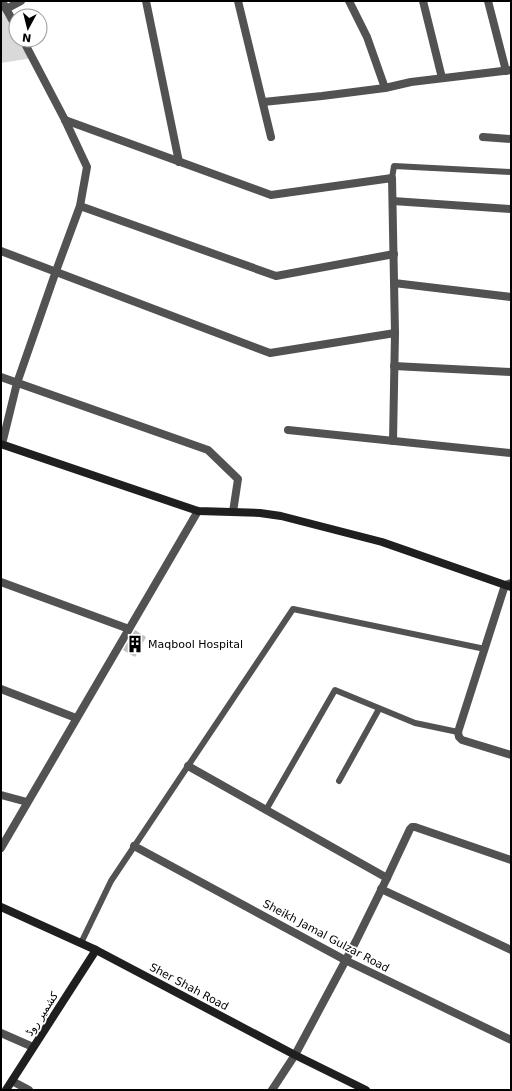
<svg xmlns="http://www.w3.org/2000/svg" width="512" height="1091" font-family="'DejaVu Sans','Noto Sans Arabic',sans-serif">
<rect width="100%" height="100%" fill="#fff"/>
<polygon fill="#d9d9d9" points="1,1 16,27 16,40 23,40 33,58 1,63"/>
<polygon fill="#c2c2c2" points="135,630 146,637 135,657 123,650"/>
<g fill="none" stroke-linecap="round" stroke-linejoin="round">
<g stroke="#525252" stroke-width="6">
<polyline points="392,178 394,166 511,172"/>
<polyline points="339,781 379,709"/>
<polyline points="266,810 335,690 415,723 458,732"/>
<polyline points="81,943 111,881 293,609 485,649"/>
</g>
<g stroke="#525252" stroke-width="8">
<polyline points="2,1 16,27"/>
<polyline points="146,1 179,162"/>
<polyline points="238,1 271,137"/>
<polyline points="349,1 367,37 385,88"/>
<polyline points="423,1 442,78"/>
<polyline points="488,1 506,71"/>
<polyline points="6,9 21,1"/>
<polyline points="263,102 322,96 385,88 411,82 511,70"/>
<polyline points="65,120 271,195 392,178 395,333 393,441"/>
<polyline points="483,137 511,139"/>
<polyline points="393,201 511,209"/>
<polyline points="80,206 276,276 394,254"/>
<polyline points="1,251 270,353 395,333"/>
<polyline points="394,283 511,297"/>
<polyline points="394,366 511,372"/>
<polyline points="1,377 208,450 238,479 233,512"/>
<polyline points="288,430 511,453"/>
<polyline points="2,444 17,383 56,271 80,206 87,167 65,120 23,40"/>
<polyline points="1,582 129,629"/>
<polyline points="511,583 505,585 458,732 459,737 462,740 511,755"/>
<polyline points="1,689 76,718"/>
<polyline points="188,766 387,878"/>
<polyline points="1,795 27,802"/>
<polyline points="134,846 345,960 511,1040"/>
<polyline points="1,848 198,511"/>
<polyline points="381,889 511,950"/>
<polyline points="1,1033 33,1047"/>
<polyline points="12,1081 29,1090"/>
<polyline points="272,1090 295,1055 356,941 387,878 410,829 412,827 415,827 511,860"/>
</g>
<g stroke="#1f1f1f" stroke-width="8">
<polyline points="1,444 198,511 260,513 281,516 382,542 511,587"/>
<polyline points="1,907 96,950 295,1055 366,1090"/>
<polyline points="6,1090 96,950"/>
</g>
</g>
<defs>
<g id="building-bare" transform="scale(1.38)"><path d="M-4-6H4V6H1V3H-1V6H-4ZM-2.5-4.3h1.7v1.8h-1.7ZM.8-4.3h1.7v1.8H.8ZM-2.5-1h1.7V.8h-1.7ZM.8-1h1.7V.8H.8Z" fill="#000" stroke="#fff" stroke-width="2.5" paint-order="stroke"/></g>
</defs>
<g fill-rule="evenodd">
<use href="#building-bare" x="135" y="644"/>
</g>
<g text-anchor="middle" dominant-baseline="central" stroke-width="3.5" stroke-linejoin="round" paint-order="stroke">
<g font-size="11" fill="#000" stroke="#fff" text-anchor="start">
<text x="148" y="644">Maqbool Hospital</text>
</g>
<g font-size="11" fill="#000" stroke="#fff">
<text transform="translate(326 936) rotate(28)">Sheikh Jamal Gulzar Road</text>
<text transform="translate(189 987) rotate(28)">Sher Shah Road</text>
<text transform="translate(42 1014) rotate(-57)">کشمیر روڈ</text>
</g>
</g>
<rect width="512" height="1091" fill="none" stroke="#000000" stroke-width="4"/>
<g transform="translate(28 28) rotate(187)"><circle r="19" fill="#ffffff" stroke="#999999"/>
<path d="M0-3L7 15L0 10L-7 15Z" fill="#000000"/>
<text y="-6" font-size="11" font-weight="bold" text-anchor="middle" fill="#000000">N</text>
</g>
</svg>
